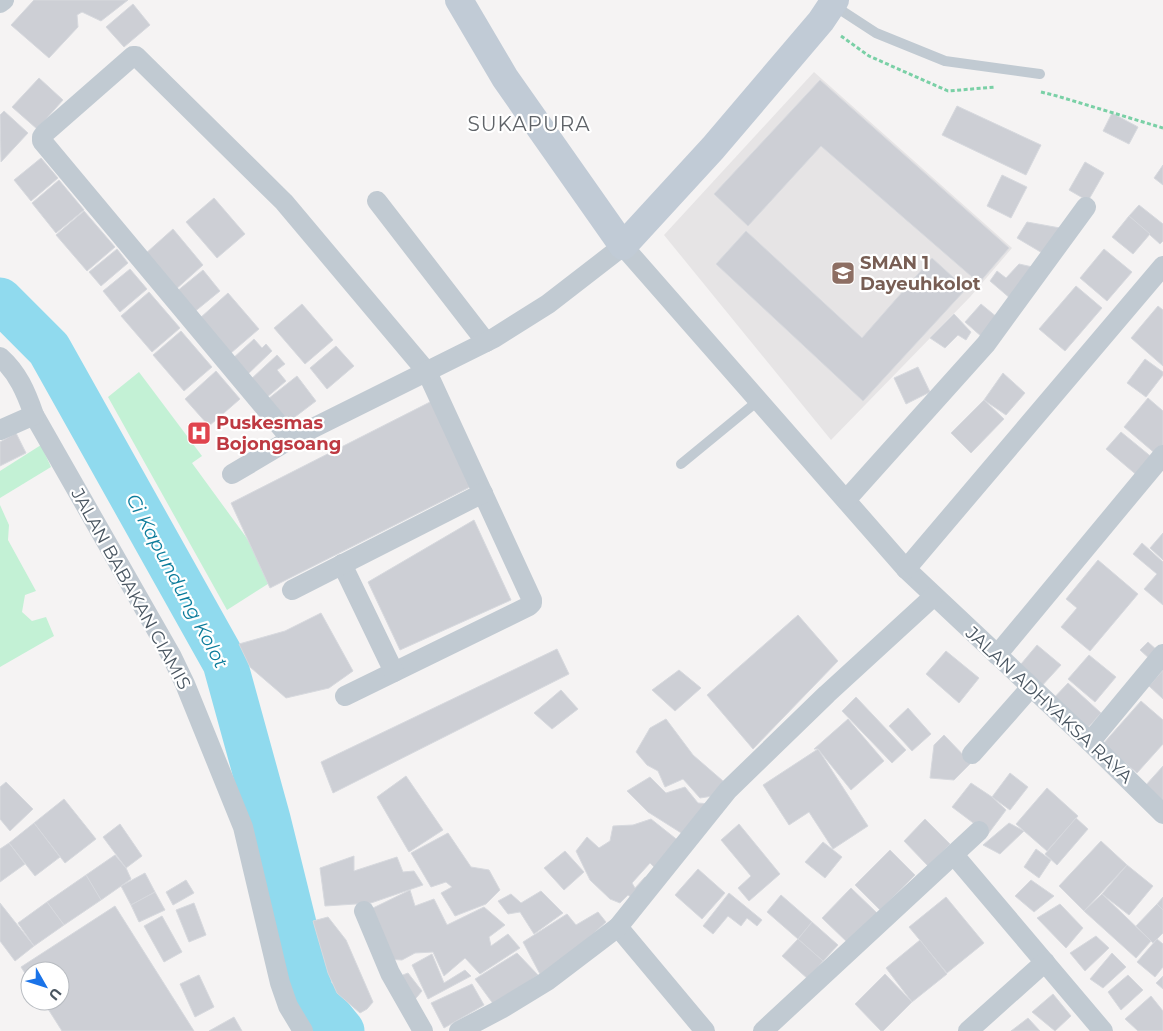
<svg xmlns="http://www.w3.org/2000/svg" width="1163" height="1031" font-family="Montserrat,sans-serif">
<rect width="100%" height="100%" fill="#f5f3f3"/>
<polygon fill="#e6e4e5" points="814,72 1012,248 970,297 831,440 664,235"/>
<g fill="#c3f1d5">
<polygon points="139,372 202,456 192,463 246,537 271,582 227,610 108,397"/>
<polygon points="41,445 51,467 0,498 0,471"/>
<polygon points="0,505 9,525 8,540 36,591 25,595 22,612 32,621 46,617 54,636 0,667"/>
</g>
<g fill="none" stroke-linecap="round" stroke-linejoin="round">
<polyline stroke="#90daee" stroke-width="45" points="0,300 49,349 225,663 268,819 311,993 342,1031"/>
</g>
<g fill="#cdcfd5" stroke="#d7d9de">
<polygon points="34,0 128,0 101,21 82,12 77,15 78,27 49,58 11,25"/>
<polygon points="133,4 150,25 124,47 106,27"/>
<polygon points="39,78 63,100 37,129 12,107"/>
<polygon points="820,80 1009,248 979,283 821,146 748,226 714,194"/>
<polygon points="957,106 1041,145 1026,175 942,135"/>
<polygon points="4,111 28,133 1,162 0,115"/>
<polygon points="1112,113 1138,127 1129,144 1103,131"/>
<polygon points="41,158 58,178 31,201 14,180"/>
<polygon points="1085,162 1104,173 1088,201 1069,190"/>
<polygon points="1163,165 1163,185 1154,178"/>
<polygon points="1002,175 1027,187 1011,218 987,206"/>
<polygon points="59,180 84,210 56,233 32,203"/>
<polygon points="214,198 245,234 217,258 186,222"/>
<polygon points="1139,205 1163,224 1163,241 1160,244 1129,216"/>
<polygon points="84,211 115,247 87,271 56,235"/>
<polygon points="1129,216 1150,234 1133,254 1112,237"/>
<polygon points="1027,222 1060,228 1044,254 1017,238"/>
<polygon points="173,229 203,265 175,290 145,254"/>
<polygon points="746,231 862,338 932,258 966,289 863,401 716,264"/>
<polygon points="117,249 128,263 101,286 89,272"/>
<polygon points="1104,249 1132,272 1107,301 1080,278"/>
<polygon points="1019,264 1037,268 1011,299 990,281 997,271 1006,278"/>
<polygon points="130,269 147,289 120,312 103,291"/>
<polygon points="203,270 220,291 193,313 176,292"/>
<polygon points="1076,286 1102,308 1065,351 1039,329"/>
<polygon points="149,292 180,328 152,352 121,316"/>
<polygon points="228,293 259,329 231,353 200,318"/>
<polygon points="302,304 333,340 305,364 274,328"/>
<polygon points="981,304 998,318 982,337 965,322"/>
<polygon points="1158,306 1163,310 1163,366 1131,338"/>
<polygon points="954,314 971,332 966,340 958,335 945,348 930,338"/>
<polygon points="181,331 212,367 184,391 153,355"/>
<polygon points="254,339 262,348 266,344 272,351 246,376 231,360"/>
<polygon points="336,346 354,366 327,389 310,368"/>
<polygon points="277,355 285,364 277,370 286,381 266,398 250,380"/>
<polygon points="1145,359 1163,372 1163,375 1146,397 1127,383"/>
<polygon points="918,367 930,392 906,404 894,378"/>
<polygon points="216,371 240,399 209,426 185,399"/>
<polygon points="1003,373 1025,393 1006,415 984,400"/>
<polygon points="297,376 316,401 287,423 268,399"/>
<polygon points="1148,398 1163,411 1163,449 1157,455 1124,427"/>
<polygon points="984,400 1004,419 971,453 951,433"/>
<polygon points="432,401 470,487 270,588 231,503"/>
<polygon points="1121,432 1154,459 1139,477 1106,449"/>
<polygon points="16,433 26,453 0,466 0,442"/>
<polygon points="474,520 511,600 400,650 368,582"/>
<polygon points="1163,533 1163,560 1150,548"/>
<polygon points="1142,543 1163,562 1163,605 1144,589 1157,574 1133,554"/>
<polygon points="1098,560 1138,594 1090,651 1061,627 1077,608 1066,599"/>
<polygon points="321,613 353,671 329,688 286,698 250,667 239,644 285,631"/>
<polygon points="798,615 838,661 753,749 707,695"/>
<polygon points="1148,642 1159,652 1151,660 1140,650"/>
<polygon points="1037,645 1061,665 1039,689 1016,670"/>
<polygon points="557,649 569,674 333,793 321,762"/>
<polygon points="946,651 979,678 959,703 926,674"/>
<polygon points="1089,655 1116,677 1095,702 1068,679"/>
<polygon points="679,670 701,688 675,711 652,690"/>
<polygon points="1163,670 1163,699 1149,686"/>
<polygon points="1068,683 1101,713 1084,732 1051,701"/>
<polygon points="561,690 578,709 552,729 534,713"/>
<polygon points="856,697 906,750 892,763 842,711"/>
<polygon points="1141,701 1163,720 1163,744 1137,773 1103,744"/>
<polygon points="908,708 931,734 912,751 889,726"/>
<polygon points="666,719 693,755 723,781 713,796 700,798 683,779 665,787 658,771 647,765 636,752 650,728"/>
<polygon points="848,719 884,761 851,790 818,749 814,749"/>
<polygon points="944,735 971,763 954,780 930,778 934,745"/>
<polygon points="818,749 868,826 833,849 809,812 789,825 763,785"/>
<polygon points="1163,766 1163,802 1145,786"/>
<polygon points="1010,773 1028,787 1010,810 992,797"/>
<polygon points="406,776 443,830 409,852 377,797"/>
<polygon points="650,777 666,793 685,787 698,803 710,804 686,836 648,812 627,791"/>
<polygon points="6,782 33,809 10,831 0,819 0,787"/>
<polygon points="971,783 992,797 1006,810 988,834 952,807"/>
<polygon points="1047,788 1078,816 1047,851 1016,824"/>
<polygon points="64,799 96,839 65,863 34,823"/>
<polygon points="1076,818 1088,829 1057,865 1045,854"/>
<polygon points="651,819 680,842 659,872 650,863 632,883 635,888 645,877 651,880 635,900 628,895 620,903 610,899 590,880 576,851 587,837 599,848 610,841 613,826 633,825"/>
<polygon points="925,819 950,844 928,866 904,841"/>
<polygon points="34,823 60,857 35,876 9,843"/>
<polygon points="1009,823 1024,831 1000,854 983,845"/>
<polygon points="120,824 142,856 126,868 103,837"/>
<polygon points="739,824 780,874 749,901 738,888 751,876 721,840"/>
<polygon points="448,833 471,867 489,870 500,890 486,904 455,916 441,893 452,887 446,882 431,887 411,853"/>
<polygon points="1101,841 1127,865 1084,911 1059,886"/>
<polygon points="823,842 842,857 825,878 805,862"/>
<polygon points="9,843 25,864 0,882 0,849"/>
<polygon points="1036,849 1051,860 1039,878 1024,867"/>
<polygon points="890,850 915,875 880,910 855,885"/>
<polygon points="565,851 584,872 564,890 544,868"/>
<polygon points="115,855 126,868 131,879 101,900 86,875"/>
<polygon points="354,856 354,871 397,857 403,872 414,871 423,885 371,903 325,906 320,868"/>
<polygon points="1127,865 1153,886 1129,915 1102,894"/>
<polygon points="698,869 725,893 702,919 675,895"/>
<polygon points="145,873 155,892 131,905 121,886"/>
<polygon points="86,875 101,900 64,925 47,902"/>
<polygon points="186,880 194,893 173,905 166,892"/>
<polygon points="1031,880 1054,896 1034,912 1015,896"/>
<polygon points="851,888 877,913 848,943 822,918"/>
<polygon points="410,890 415,906 434,899 447,925 484,907 505,925 489,937 491,946 508,934 520,948 480,974 465,958 444,976 433,952 415,953 402,960 386,959 371,909"/>
<polygon points="541,891 563,913 534,934 520,912 508,914 498,901 511,894 521,903"/>
<polygon points="155,892 165,910 139,922 131,905"/>
<polygon points="729,893 762,920 757,926 747,918 741,926 728,916 713,934 703,926"/>
<polygon points="1102,894 1151,941 1136,958 1084,911"/>
<polygon points="781,895 812,922 798,939 767,912"/>
<polygon points="946,897 984,943 947,973 909,927"/>
<polygon points="1163,897 1163,910 1157,904"/>
<polygon points="47,902 64,925 34,946 18,923"/>
<polygon points="0,903 34,946 15,961 0,941"/>
<polygon points="194,903 206,935 189,942 176,910"/>
<polygon points="1060,904 1083,928 1066,948 1037,918"/>
<polygon points="1157,904 1163,910 1163,933 1153,943 1136,926"/>
<polygon points="115,906 194,1031 62,1031 43,1001 60,1001 60,971 30,971 30,981 21,967"/>
<polygon points="598,912 606,922 570,955 541,976 523,942 567,914 576,925"/>
<polygon points="162,916 182,952 164,962 144,926"/>
<polygon points="328,917 346,940 373,1002 367,1009 360,1013 337,993 328,973 313,921"/>
<polygon points="812,922 838,945 823,961 798,939"/>
<polygon points="1096,936 1109,948 1085,971 1070,953"/>
<polygon points="798,939 823,961 808,979 782,956"/>
<polygon points="1157,939 1163,944 1163,967 1155,977 1137,962"/>
<polygon points="920,940 947,974 912,1002 886,968"/>
<polygon points="517,953 538,975 494,1005 475,979"/>
<polygon points="1112,953 1126,967 1103,988 1090,979"/>
<polygon points="432,954 444,983 465,970 471,976 428,999 412,965"/>
<polygon points="408,973 422,991 411,1004 395,978"/>
<polygon points="885,974 912,1002 883,1031 881,1031 855,1004"/>
<polygon points="199,975 214,1007 195,1017 180,984"/>
<polygon points="1128,975 1143,990 1121,1010 1108,992"/>
<polygon points="1163,976 1163,989 1156,983"/>
<polygon points="472,984 484,1005 444,1028 431,1003"/>
<polygon points="1053,994 1071,1016 1055,1031 1032,1012"/>
<polygon points="1151,996 1163,1011 1163,1031 1138,1031 1125,1019"/>
<polygon points="234,1017 242,1031 209,1031"/>
<polygon points="1028,1018 1040,1031 1011,1031"/>
</g>
<g fill="none" stroke-linecap="round" stroke-linejoin="round">
<g stroke="#7ad0a6" stroke-width="3" stroke-dasharray="4 2.5" stroke-linecap="butt">
<polyline points="841,36 869,56 948,91 996,87"/>
<polyline points="1041,92 1057,96 1163,128"/>
</g>
<g stroke="#c1cad2" stroke-width="10">
<polyline points="833,5 876,33 945,61 1040,74"/>
<polyline points="681,464 759,400"/>
</g>
<g stroke="#c1cad2" stroke-width="20">
<polyline points="0,3 4,0"/>
<polyline points="377,201 486,342"/>
<path d="M0 357C18 373 26 392 34 415L172 657 185 684 243 827 280 983 288 1006 303 1031"/>
<polyline points="0,430 34,415"/>
<polyline points="291,439 42,141 42,137 45,133 133,56 136,56 138,58 284,202 427,372 532,600 532,603 529,606 345,696"/>
<polyline points="232,474 291,439 494,338 548,304 623,246 906,569 1090,742 1163,814"/>
<polyline points="846,500 986,344 1086,207"/>
<polyline points="342,564 394,672"/>
<polyline points="906,569 1163,266"/>
<polyline points="292,590 483,493"/>
<polyline points="997,655 1163,455"/>
<polyline points="1090,742 1163,654"/>
<polyline points="972,754 1031,687"/>
<polyline points="954,855 1103,1031"/>
<polyline points="364,911 390,973 423,1031"/>
<polyline points="618,927 705,1031"/>
<polyline points="459,1031 501,1009 547,981 618,927 728,790 827,694 934,596"/>
<polyline points="763,1031 979,831"/>
<polyline points="968,1031 1045,962"/>
</g>
<polyline stroke="#c1cbd6" stroke-width="28" points="459,0 505,78 623,246 713,148 821,21 835,0"/>
</g>
<defs>
<g id="school-square" transform="scale(1.25)"><rect x="-9" y="-9" width="18" height="18" rx="4" fill="#8d6e63" stroke="#fff"/><path d="M0-5L7-2L0 1L-7-2ZM-4 1L0 2.5L4 1V4Q0 6-4 4Z" fill="#fff"/></g>
<g id="hospital-square" transform="scale(1.25)"><rect x="-9" y="-9" width="18" height="18" rx="4" fill="#e0444e" stroke="#fff"/><path d="M-5-5h3v3.5h4V-5h3V5h-3V1.5h-4V5h-3Z" fill="#fff"/></g>
</defs>
<g fill-rule="evenodd">
<use href="#school-square" x="843" y="273"/>
<use href="#hospital-square" x="199" y="433"/>
</g>
<g text-anchor="middle" dominant-baseline="central" stroke-width="4.5" stroke-linejoin="round" paint-order="stroke">
<g font-size="18" font-weight="bold" fill="#785e54" stroke="#fff" text-anchor="start">
<text x="860" y="263">SMAN 1<tspan x="860" dy="21">Dayeuhkolot</tspan></text>
</g>
<g font-size="18" font-weight="bold" fill="#be3a42" stroke="#fff" text-anchor="start">
<text x="216" y="423">Puskesmas<tspan x="216" dy="21">Bojongsoang</tspan></text>
</g>
<g font-size="18" fill="#4a5661" stroke="#fff">
<text transform="translate(131 589) rotate(61)">JALAN BABAKAN CIAMIS</text>
<text transform="translate(1049 705) rotate(43)">JALAN ADHYAKSA RAYA</text>
</g>
<g font-size="19" font-style="italic" fill="#0c7c9b" stroke="#fff">
<text transform="translate(177 581) rotate(62)">Ci Kapundung Kolot</text>
</g>
<g font-size="20" letter-spacing="1" fill="#5f6368" stroke="#fff">
<text x="529" y="124">SUKAPURA</text>
</g>
</g>
<g transform="translate(45 986) rotate(129)"><circle r="24" fill="#ffffff" stroke="#b7bbc0"/>
<path d="M0-4L9 19L0 12L-9 19Z" fill="#1a73e8"/>
<text y="-8" font-size="14" font-weight="bold" text-anchor="middle" fill="#4a5661">U</text>
</g>
</svg>
